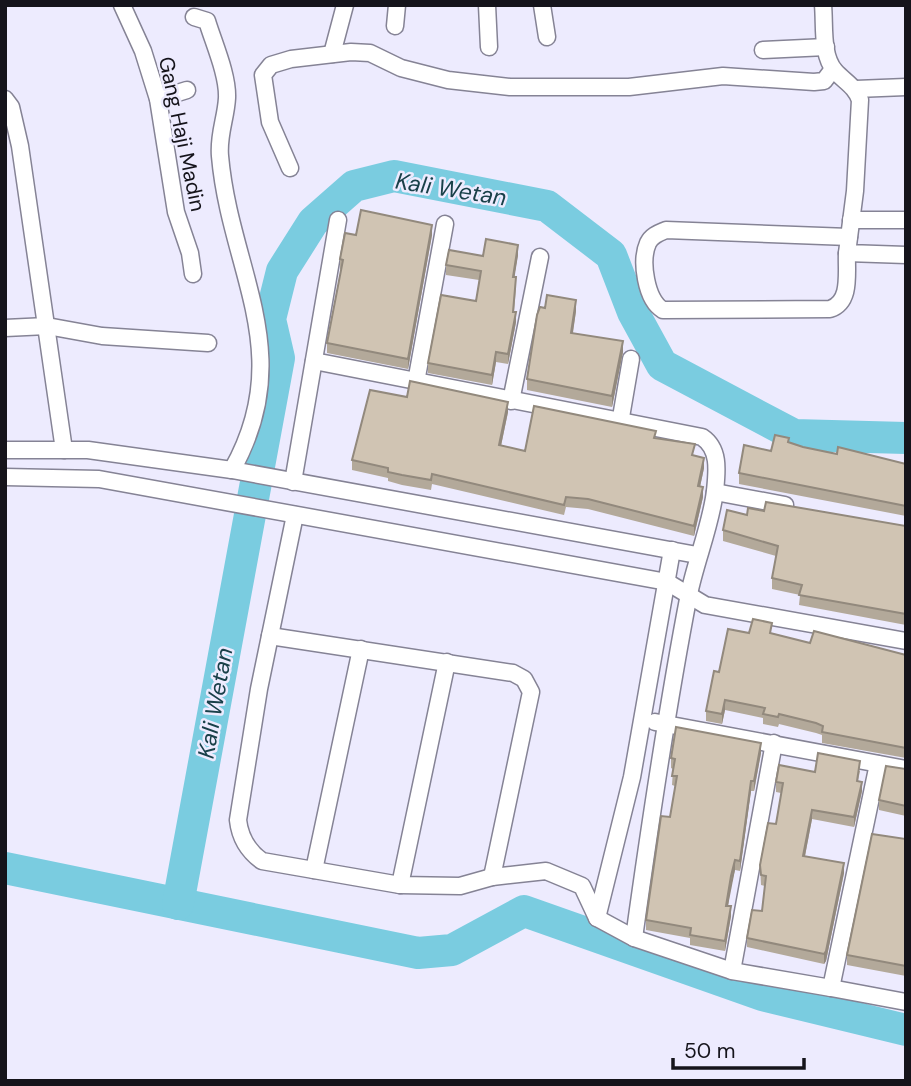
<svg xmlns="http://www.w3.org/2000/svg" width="911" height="1086" font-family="'DM Sans',sans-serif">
<rect width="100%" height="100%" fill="#edebfe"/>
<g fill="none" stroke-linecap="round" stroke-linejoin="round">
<g stroke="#7acce0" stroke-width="32">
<polyline points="5,868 418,953 452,950 524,911 762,995 906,1030"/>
<polyline points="178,904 279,358 270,319 282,271 313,222 354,186 394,176 547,206 611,255 633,312 662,365 794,435 906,438"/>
</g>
<g stroke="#858395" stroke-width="19">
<g id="street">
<polyline points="122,5 143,51 158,99 176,212 190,253 193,274"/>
<polyline points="487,5 489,47"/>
<polyline points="542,5 547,37"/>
<path d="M823 5C825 25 821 55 835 71 845 82 855 86 860 100L855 191 847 253 906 255"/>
<path d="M194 17 207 21C214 44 228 75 227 98 226 118 218 135 220 156 230 271 298 353 232 470"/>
<polyline points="395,26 397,5"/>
<polyline points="763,50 826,47"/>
<polyline points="332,54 345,5"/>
<polyline points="856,89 906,87"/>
<polyline points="5,99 11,107 20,146 64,450"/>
<polyline points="158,99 187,90"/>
<polyline points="290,168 270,122 263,75 271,65 291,59 351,52 370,53 401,68 448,80 510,87 629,87 723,76 814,82 824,81 833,69"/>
<polyline points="851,220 906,220"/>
<path d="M847 253C846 272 852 302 830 309L663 310C646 300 640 261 648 243 652 235 659 233 666 230L849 237"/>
<polyline points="5,328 47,326 102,336 208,343"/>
<path d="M314 361 702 437C720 449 717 471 715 491 711 525 696 560 689 594 667 708 650 823 634 938"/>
<polyline points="416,382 445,224"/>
<polyline points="511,401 540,257"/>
<polyline points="620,423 631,359"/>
<polyline points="5,450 88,450 232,470 697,555"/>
<polyline points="5,477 99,479 667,582 705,605 906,641"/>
<polyline points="293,482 338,220"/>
<polyline points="715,492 785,505"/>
<path d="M295 515 259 689 238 820C240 838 248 851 262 861L400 885 460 886 492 877 546 871 582 886 597 918 634 938 732 971 831 988 878 764"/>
<polyline points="270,636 513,673 524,679 531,692 492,877"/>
<polyline points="655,722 906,769"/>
<polyline points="314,870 361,649"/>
<polyline points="400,885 447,662"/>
<polyline points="597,918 632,777 672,550"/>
<polyline points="732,971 774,743"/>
<polyline points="831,988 906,1002"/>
</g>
</g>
<use href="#street" stroke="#fff" stroke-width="16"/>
</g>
<g fill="#b3a99a">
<polygon points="356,235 432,235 408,369 327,353 327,343 341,270 340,269 340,259"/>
<polygon points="518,255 514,277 516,287 514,312 516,322 508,364 496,362 492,385 428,373 428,363 476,301 479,280 446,275 446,265"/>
<polygon points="576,311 573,333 623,352 612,407 527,390 527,379"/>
<polygon points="407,397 508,412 501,446 525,451 656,438 694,456 704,468 700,487 703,497 694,536 588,509 566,507 564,515 432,484 431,490 402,485 388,481 388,478 352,470 352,460"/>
<polygon points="789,442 803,447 837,454 906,464 906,516 739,484 739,473 771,451"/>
<polygon points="764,511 906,526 906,625 799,605 800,595 772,589 772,578 776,556 723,541 723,530 747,515"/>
<polygon points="749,633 772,633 810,643 906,655 906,758 822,743 822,735 816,733 779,724 778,727 763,724 763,718 725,710 722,724 706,721 706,711 719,672"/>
<polygon points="761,753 754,791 751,791 740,871 735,870 731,886 728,906 731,916 725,951 690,945 690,938 646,930 646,920 670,817 675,786 672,785 673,769 671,768 671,758"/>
<polygon points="905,769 906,769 906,816 879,810 879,800"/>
<polygon points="860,771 858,781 862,791 854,827 812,819 805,856 844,873 826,961 824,964 747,947 747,938 762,911 765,886 761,885 760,865 776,824 781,793 776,792 776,782 815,772"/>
<polygon points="906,839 906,976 847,965 847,955"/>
</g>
<g fill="#92897d">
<polygon points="432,225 432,235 408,369 408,359"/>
<polygon points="518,245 518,255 513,287 513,277"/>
<polygon points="576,300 576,311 571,344 571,333"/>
<polygon points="516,312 516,322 508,364 508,354"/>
<polygon points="623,341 623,352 612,407 612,396"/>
<polygon points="496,352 496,362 492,385 492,375"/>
<polygon points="508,402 508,412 499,455 499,445"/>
<polygon points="704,458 704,468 698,496 698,486"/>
<polygon points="703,487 703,497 694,536 694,526"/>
<polygon points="725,700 725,710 722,724 722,714"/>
<polygon points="761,743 761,753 754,791 754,781"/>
<polygon points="751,781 751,791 740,871 740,861"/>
<polygon points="862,782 862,791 854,827 854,817"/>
<polygon points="812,810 812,819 803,866 803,856"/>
<polygon points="735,860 735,870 726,916 726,906"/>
<polygon points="844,863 844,873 826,961 824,964 824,954"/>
<polygon points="731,906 731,916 725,951 725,941"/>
</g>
<g fill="#d0c4b3" stroke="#92897d" stroke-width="2">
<polygon points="361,210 432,225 408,359 327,343 343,260 340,259 345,233 356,235"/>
<polygon points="486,239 518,245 513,277 516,277 513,312 516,312 508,354 496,352 492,375 428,363 441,295 476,301 481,271 446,265 449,250 483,256"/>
<polygon points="547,295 576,300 571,333 623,341 612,396 527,379 537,315 540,307 545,308"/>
<polygon points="410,381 508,402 499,445 525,451 534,406 656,431 654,438 695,444 692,455 704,458 698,486 703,487 694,526 588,499 566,497 564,505 432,474 431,480 402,475 388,472 388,468 352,460 370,390 407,397"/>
<polygon points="775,435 789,438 788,442 803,447 837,454 838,447 906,464 906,506 739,473 744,445 771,451"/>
<polygon points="766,502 906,526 906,614 799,595 802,585 772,578 778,546 723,530 727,510 747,515 748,508 764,511"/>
<polygon points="753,619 772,623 770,633 810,643 814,631 906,655 906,748 822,732 823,726 816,723 779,714 778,717 763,714 765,708 725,700 722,714 706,711 714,671 719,672 728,629 749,633"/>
<polygon points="676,727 761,743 754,781 751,781 740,861 735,860 731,876 726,906 731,906 725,941 690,935 691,928 646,920 661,816 670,817 677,776 672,776 675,759 671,758"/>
<polygon points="818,753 860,761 857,781 862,782 854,817 812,810 803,856 844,863 826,951 824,954 747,938 752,910 762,911 766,876 761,875 760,865 768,823 776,824 783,783 776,782 779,765 815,772"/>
<polygon points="886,766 906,769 906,806 879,800"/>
<polygon points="872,834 906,839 906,966 847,955"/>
</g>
<g text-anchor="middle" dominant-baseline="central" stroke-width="5" stroke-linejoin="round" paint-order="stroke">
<g font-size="21" fill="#15141b" stroke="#edebfe">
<text transform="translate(182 134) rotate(78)">Gang Haji Madin</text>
</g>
<g font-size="23" font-style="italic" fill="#194049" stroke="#edebfe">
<text transform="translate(451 189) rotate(9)">Kali Wetan</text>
<text transform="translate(215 703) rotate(-80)">Kali Wetan</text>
</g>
</g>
<rect width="911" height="1086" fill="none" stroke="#15141b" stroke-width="14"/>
<path d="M673 1058v10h131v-10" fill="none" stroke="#15141b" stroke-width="3.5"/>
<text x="684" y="1058" font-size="21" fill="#15141b" stroke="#edebfe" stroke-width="5" paint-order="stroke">50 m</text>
</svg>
